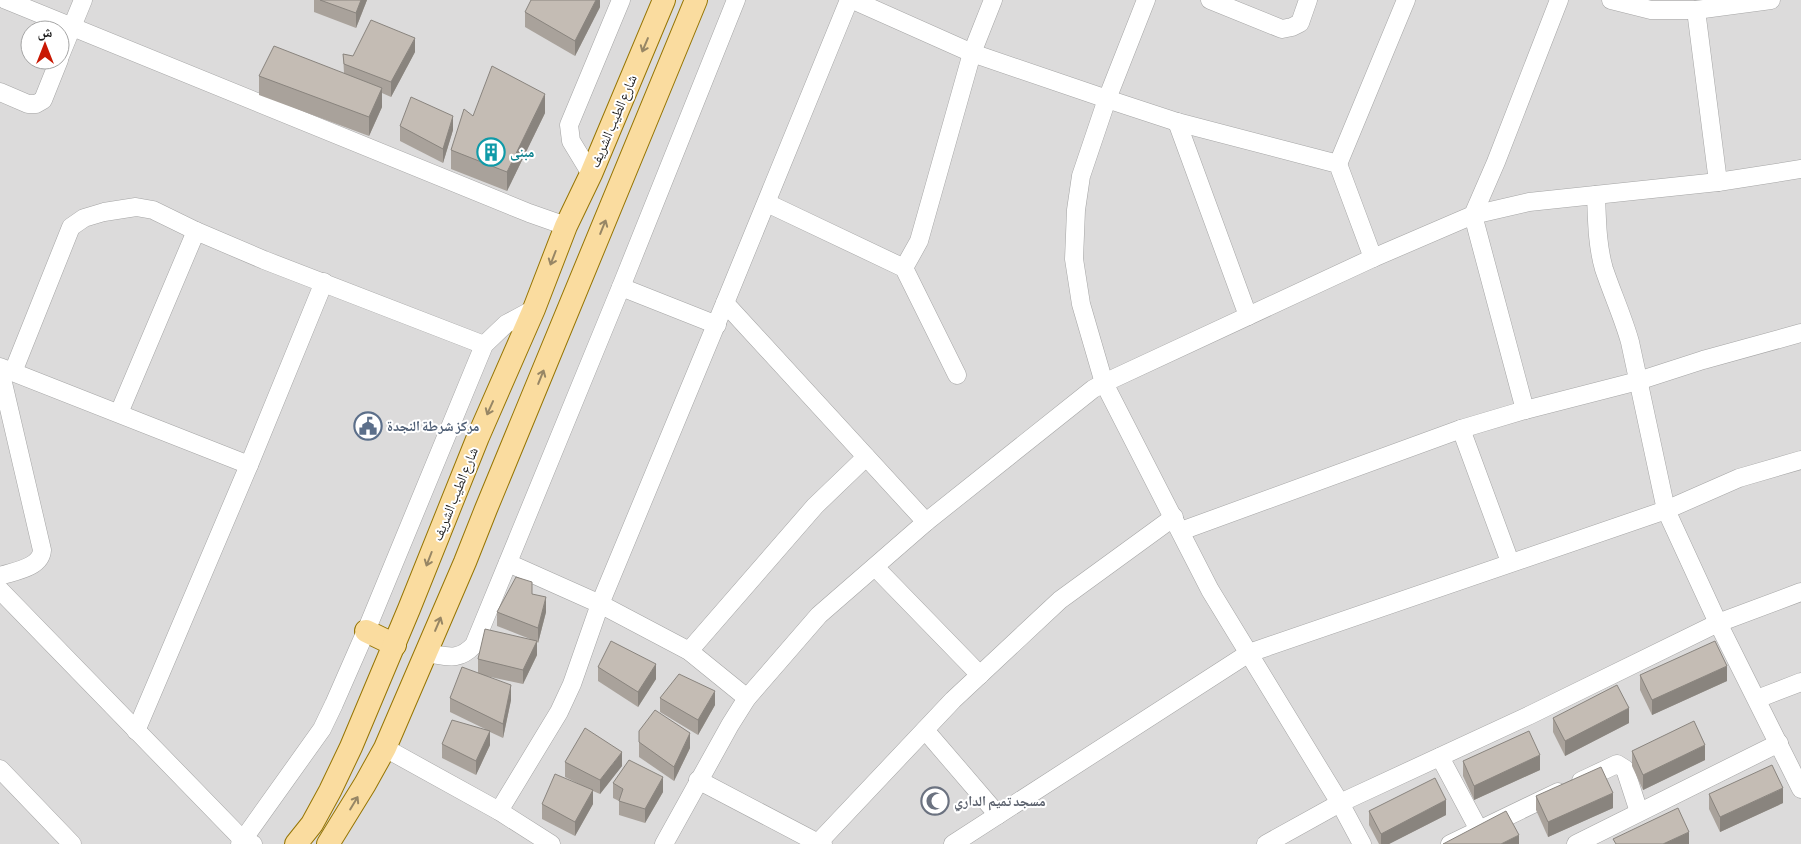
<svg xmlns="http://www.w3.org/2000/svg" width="1801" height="844" font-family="'Asap Condensed','Noto Naskh Arabic',sans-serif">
<rect width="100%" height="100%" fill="#efede5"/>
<path fill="#dcdbdb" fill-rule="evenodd" d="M0 0H1801V844H0ZM30 30H60V60H30Z"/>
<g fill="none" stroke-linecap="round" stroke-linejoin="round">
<g stroke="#a5a5a5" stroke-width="19">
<g id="minor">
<polyline points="6,0 529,213 566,226"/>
<polyline points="853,0 972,53 1107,99 1177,122 1338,164 1373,258"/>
<polyline points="1146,0 1107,99 1081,176 1076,210 1074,259 1081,304 1104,383 1210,590 1340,803 1362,844"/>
<polyline points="1210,0 1282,29 1292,27 1300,23 1308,0"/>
<polyline points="1611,0 1651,10 1696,10 1718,182"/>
<polyline points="1696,10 1771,0"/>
<polyline points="60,56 83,0"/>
<polyline points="0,92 28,104 36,104 43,100 59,60"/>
<polyline points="1177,122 1248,316"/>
<polyline points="1338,164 1406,0"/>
<polyline points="591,174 571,141 569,125 621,0"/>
<path d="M1596 195C1597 220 1597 245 1604 269 1612 293 1623 317 1630 342L1666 510 1718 623 1801 789"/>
<polyline points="767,203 904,268 957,375"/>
<polyline points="904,268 919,241 972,53 993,0"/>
<polyline points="621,287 717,325"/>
<polyline points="725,303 926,522"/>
<polyline points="0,367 249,465"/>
<path d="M0 370 42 550C41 568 14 571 0 576"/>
<polyline points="13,372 71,227 84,218 104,212 136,207 153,210 196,231"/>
<polyline points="1525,410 1473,215 1496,162 1559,0"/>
<polyline points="119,413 196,231 264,260 484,345"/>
<polyline points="1461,429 1510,562"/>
<polyline points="1181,531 1461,429 1525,410 1638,381 1703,360 1801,333"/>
<polyline points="508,563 600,604 689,651 747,698"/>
<polyline points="875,567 980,675"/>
<polyline points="0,590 243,840 253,844"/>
<polyline points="689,651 815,506 866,457"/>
<path d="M426 653C447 656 458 662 474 645L621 287 736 0"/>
<polyline points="1757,699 1801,682"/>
<polyline points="925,730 998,815"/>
<polyline points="136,731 249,465 324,282"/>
<polyline points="385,748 499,811 551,844"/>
<polyline points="1440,757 1479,830"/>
<polyline points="0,769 72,844"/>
<polyline points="698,780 818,843 823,844"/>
<polyline points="1581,781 1617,764 1625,769 1639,812"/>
<polyline points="499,811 559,712 572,684 600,604 725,303 849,0"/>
<polyline points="818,843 953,700 1060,600 1174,517"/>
<polyline points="240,844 322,729 334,704 366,631 484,345 506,324 534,309"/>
<polyline points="664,844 730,725 747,698 819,615 926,522 1093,389 1104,383 1373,258 1473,215 1529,202 1718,182 1801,169"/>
<polyline points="953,844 1249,653 1666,510 1739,478 1801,460"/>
<polyline points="1266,844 1340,803 1530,715 1718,623 1801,592"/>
<polyline points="1450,844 1558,792"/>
<polyline points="1576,844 1779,743"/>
</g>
</g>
<g stroke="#967503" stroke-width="24">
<g id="major">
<polyline points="366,631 395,645"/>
<polyline points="296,844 312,824 330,791 351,747 409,609 478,437 534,309 566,226 591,174 664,0"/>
<polyline points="328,844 365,784 385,748 465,562 486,509 696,0"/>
</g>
</g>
<use href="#minor" stroke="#fff" stroke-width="18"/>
<use href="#major" stroke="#fadc9f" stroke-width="22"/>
</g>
<g fill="#a9a29b">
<polygon points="314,0 367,0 356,28 314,12"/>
<polygon points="600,0 600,7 575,56 525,27 525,12"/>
<polygon points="415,52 391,97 382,93 382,107 369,136 259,95 259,76 344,73 343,54 353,56"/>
<polygon points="545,113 507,191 451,169 451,150 473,116"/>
<polygon points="400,126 453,130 443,163 400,141"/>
<polygon points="532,594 546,612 538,643 537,642 537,655 523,684 486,676 511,700 503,738 490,732 490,745 476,775 442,758 442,744 485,729 450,712 450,698 478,673 478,659 530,639 497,626 497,612"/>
<polygon points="598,667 656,679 638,707 598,681"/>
<polygon points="1640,675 1727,681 1652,715 1640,690"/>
<polygon points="660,698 715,705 698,735 660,712"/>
<polygon points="1553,718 1629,723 1565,756 1553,732"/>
<polygon points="639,731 690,748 674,781 639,757"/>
<polygon points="1632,751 1705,760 1643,790 1632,766"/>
<polygon points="1463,761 1540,770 1474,800 1463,776"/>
<polygon points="565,762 622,766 600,794 593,791 593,804 575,836 542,819 542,804 583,786 565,777"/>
<polygon points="613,783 663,792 645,823 619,815 619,801 613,798"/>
<polygon points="1709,794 1783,803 1720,832 1709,809"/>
<polygon points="1536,796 1613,808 1548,837 1536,810"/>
<polygon points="1369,811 1446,815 1389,844 1379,844 1369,825"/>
</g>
<g fill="#89847e">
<polygon points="361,0 367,0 356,28 356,13"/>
<polygon points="596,0 600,0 600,7 575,56 575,41"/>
<polygon points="415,38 415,52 391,97 391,82"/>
<polygon points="382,88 382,107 369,136 369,117"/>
<polygon points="545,94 545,113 507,191 507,172"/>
<polygon points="453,116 453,130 443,163 443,149"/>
<polygon points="546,597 546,612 538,643 538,628"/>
<polygon points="537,641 537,655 523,684 523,670"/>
<polygon points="656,664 656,679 638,707 638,692"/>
<polygon points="1727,666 1727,681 1652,715 1652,700"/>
<polygon points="511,685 511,700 503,738 503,724"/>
<polygon points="715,691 715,705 698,735 698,720"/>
<polygon points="1629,708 1629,723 1565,756 1565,741"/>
<polygon points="490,731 490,745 476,775 476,761"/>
<polygon points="690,733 690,748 674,781 674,767"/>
<polygon points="1705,745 1705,760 1643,790 1643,775"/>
<polygon points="622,752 622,766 600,794 600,780"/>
<polygon points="1540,755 1540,770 1474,800 1474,786"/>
<polygon points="663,777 663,792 645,823 645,809"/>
<polygon points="1783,788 1783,803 1720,832 1720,817"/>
<polygon points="593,790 593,804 575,836 575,822"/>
<polygon points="1613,793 1613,808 1548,837 1548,822"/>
<polygon points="1446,800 1446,815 1389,844 1381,844 1381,834"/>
<polygon points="1689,832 1689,844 1663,844"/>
<polygon points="1519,835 1519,844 1501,844"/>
</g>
<g fill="#c4bcb4" stroke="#89847e">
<polygon points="320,0 361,0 356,13"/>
<polygon points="531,0 596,0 575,41 525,12"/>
<polygon points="371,20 415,38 391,82 344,64 343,54 353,56"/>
<polygon points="274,46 382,88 369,117 259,76"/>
<polygon points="492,66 545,94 507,172 451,150 464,109 473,116"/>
<polygon points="411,97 453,116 443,149 400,126"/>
<polygon points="516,577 532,582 532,594 546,597 538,628 497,612"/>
<polygon points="485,629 537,641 523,670 478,659"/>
<polygon points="611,641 656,664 638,692 598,667"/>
<polygon points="1715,641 1727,666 1652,700 1640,675"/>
<polygon points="462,667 511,685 503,724 450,698"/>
<polygon points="679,674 715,691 698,720 660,698"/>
<polygon points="1617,685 1629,708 1565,741 1553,718"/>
<polygon points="655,710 690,733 674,767 639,742 639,731"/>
<polygon points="452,720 490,731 476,761 442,744"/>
<polygon points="1694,721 1705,745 1643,775 1632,751"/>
<polygon points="585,728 622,752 600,780 565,762"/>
<polygon points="1529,731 1540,755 1474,786 1463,761"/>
<polygon points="629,760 663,777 645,809 619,801 623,789 613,783"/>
<polygon points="1772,765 1783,788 1720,817 1709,794"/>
<polygon points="1601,767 1613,793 1548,822 1536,796"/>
<polygon points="555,774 593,790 575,822 542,804"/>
<polygon points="1435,778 1446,800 1381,834 1369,811"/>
<polygon points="1678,808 1689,832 1663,844 1616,844 1613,839"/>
<polygon points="1506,811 1519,835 1501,844 1443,844"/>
</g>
<defs><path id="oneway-shaft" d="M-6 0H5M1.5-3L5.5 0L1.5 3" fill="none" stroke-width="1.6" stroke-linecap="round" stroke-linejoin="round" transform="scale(1.25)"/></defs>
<g stroke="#978665">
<use href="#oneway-shaft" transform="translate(645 45) rotate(113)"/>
<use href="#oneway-shaft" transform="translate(603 227) rotate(-68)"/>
<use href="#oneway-shaft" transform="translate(553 258) rotate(111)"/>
<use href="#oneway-shaft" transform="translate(541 377) rotate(-68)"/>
<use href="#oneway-shaft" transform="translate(490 408) rotate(114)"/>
<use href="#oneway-shaft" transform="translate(429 559) rotate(111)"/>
<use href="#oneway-shaft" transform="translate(438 624) rotate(-67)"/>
<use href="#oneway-shaft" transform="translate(354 803) rotate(-59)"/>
</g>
<defs>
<g id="building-ring" transform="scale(1.4375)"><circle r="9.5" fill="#fff" stroke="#0f9aa8" stroke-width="1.5"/><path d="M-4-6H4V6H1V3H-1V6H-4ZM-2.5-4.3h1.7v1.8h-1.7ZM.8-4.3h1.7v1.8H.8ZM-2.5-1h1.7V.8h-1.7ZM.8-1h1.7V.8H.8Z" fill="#0f9aa8"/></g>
<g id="civic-ring" transform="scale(1.4375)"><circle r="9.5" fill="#fff" stroke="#5c6f8a" stroke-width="1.5"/><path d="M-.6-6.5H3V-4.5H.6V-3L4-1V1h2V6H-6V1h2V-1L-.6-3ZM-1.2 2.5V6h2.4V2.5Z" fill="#5c6f8a"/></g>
<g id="mosque-ring" transform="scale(1.4375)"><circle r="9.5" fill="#fff" stroke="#6b7280" stroke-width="1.5"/><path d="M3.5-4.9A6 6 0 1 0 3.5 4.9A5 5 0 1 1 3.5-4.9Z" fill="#6b7280"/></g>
</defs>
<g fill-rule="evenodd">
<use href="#building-ring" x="491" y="152"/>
<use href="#civic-ring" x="368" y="426"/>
<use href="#mosque-ring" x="935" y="801"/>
</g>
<g text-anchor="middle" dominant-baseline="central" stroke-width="4" stroke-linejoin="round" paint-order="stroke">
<g font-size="14" fill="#1e1e1e" stroke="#fff">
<text transform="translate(613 121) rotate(-67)">شارع الطيب الشريف</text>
<text transform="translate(455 494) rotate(-68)">شارع الطيب الشريف</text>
</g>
<g font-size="14" font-weight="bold" fill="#0d838f" stroke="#fff" text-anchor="start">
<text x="510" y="152">مبنى</text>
</g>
<g font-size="14" font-weight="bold" fill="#4e5e75" stroke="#fff" text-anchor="start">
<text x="387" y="426">مركز شرطة النجدة</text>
</g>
<g font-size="14" font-weight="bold" fill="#5b616d" stroke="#fff" text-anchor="start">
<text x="954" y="801">مسجد تميم الداري</text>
</g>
</g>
<g transform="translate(45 45)"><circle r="24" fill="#ffffff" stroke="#a5a5a5"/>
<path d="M0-4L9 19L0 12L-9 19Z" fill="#c91803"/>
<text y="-8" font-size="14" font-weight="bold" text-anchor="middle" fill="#1e1e1e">ش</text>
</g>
</svg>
